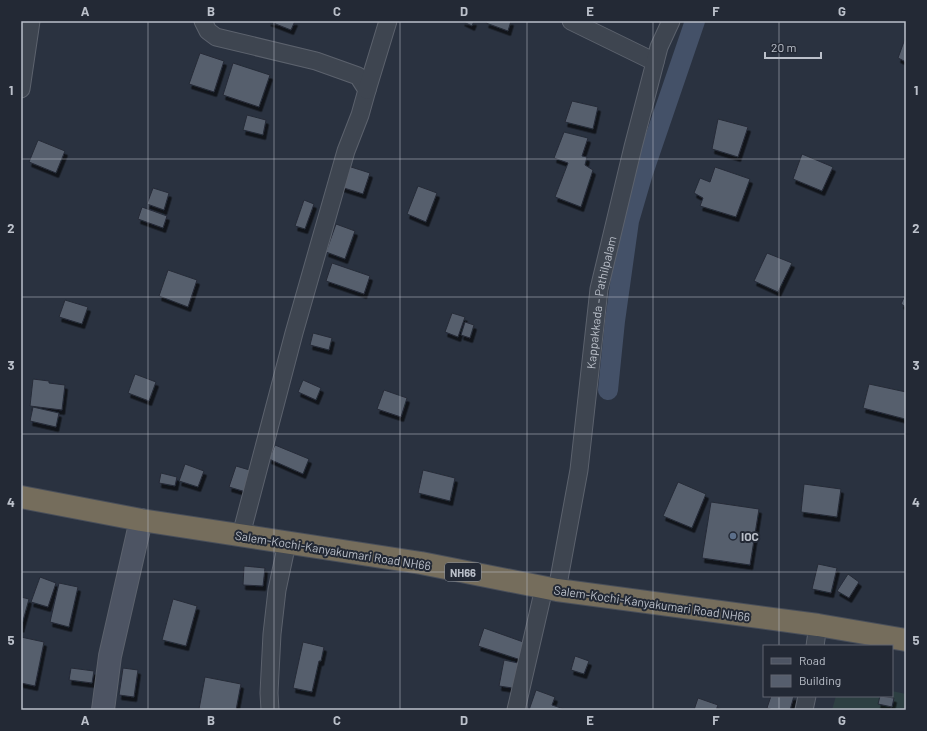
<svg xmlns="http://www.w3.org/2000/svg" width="927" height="731" font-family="Barlow,sans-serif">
<defs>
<filter id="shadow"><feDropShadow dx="2.5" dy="4.5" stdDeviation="0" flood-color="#0009"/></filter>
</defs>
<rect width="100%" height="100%" fill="#2a3240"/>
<polygon fill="#2d3f42" points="892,691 906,694 906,710 832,710 836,696 892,696"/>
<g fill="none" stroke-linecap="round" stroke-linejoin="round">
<polyline stroke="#445168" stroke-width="20" points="608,390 615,321 629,221 643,173 695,21"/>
</g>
<g fill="#565e6d" stroke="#252b37" filter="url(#shadow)">
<polygon points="268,21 295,21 291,30"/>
<polygon points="462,21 474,21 472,26"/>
<polygon points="487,21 511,21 508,31 486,23"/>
<polygon points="906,36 906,62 898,58"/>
<polygon points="200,53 224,61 214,92 189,84"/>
<polygon points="233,63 270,75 259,107 223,95"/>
<polygon points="572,101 598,107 593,129 565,122"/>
<polygon points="247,115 266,120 263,135 243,130"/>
<polygon points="718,119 748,127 738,157 712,149"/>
<polygon points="564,132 588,138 582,156 587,157 585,165 593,170 581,207 555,197 568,163 554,158"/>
<polygon points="38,140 65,151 56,173 29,162"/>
<polygon points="802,154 833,167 822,191 793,179"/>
<polygon points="348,166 370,173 363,194 341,187"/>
<polygon points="715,167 750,179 736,217 700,206 703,198 694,193 700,178 710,182"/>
<polygon points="418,186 437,193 426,222 407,214"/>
<polygon points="153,188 169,193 164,210 147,204"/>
<polygon points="304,200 314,204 305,229 295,226"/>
<polygon points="142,207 167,216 163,228 138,219"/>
<polygon points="336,224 355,231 345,259 326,252"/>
<polygon points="767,253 792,263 778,292 754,281"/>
<polygon points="332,263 370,276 364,294 326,281"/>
<polygon points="168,270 197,280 188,307 159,296"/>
<polygon points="905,295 906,295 906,307 901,304"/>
<polygon points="65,300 88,307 82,324 59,317"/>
<polygon points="452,313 465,317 458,337 445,332"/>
<polygon points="465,322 474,325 470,338 461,335"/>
<polygon points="313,333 332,338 329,350 310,345"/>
<polygon points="135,374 156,382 149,401 128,393"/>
<polygon points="33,379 49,381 49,383 65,385 62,410 30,406"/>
<polygon points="303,380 321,388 316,400 298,392"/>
<polygon points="869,384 906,392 905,419 863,408"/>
<polygon points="384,390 407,398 401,417 377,409"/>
<polygon points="33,407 59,413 56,427 30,421"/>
<polygon points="275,445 309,459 303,474 269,459"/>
<polygon points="185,464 204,471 198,487 179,481"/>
<polygon points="236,466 253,471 246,492 229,487"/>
<polygon points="423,470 455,478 450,501 418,493"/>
<polygon points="161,473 177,477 175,486 159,483"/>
<polygon points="678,482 706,494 692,528 663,516"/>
<polygon points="804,484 841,489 837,517 801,512"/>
<polygon points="711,502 759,509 750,565 702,558"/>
<polygon points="818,564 837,568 831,593 812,589"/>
<polygon points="244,566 265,568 263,586 243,585"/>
<polygon points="848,574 859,582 849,598 837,591"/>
<polygon points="40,577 56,583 48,607 31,602"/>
<polygon points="59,583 78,587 69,627 50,622"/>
<polygon points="21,597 29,599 21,628"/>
<polygon points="173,599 197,606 186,646 162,640"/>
<polygon points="484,628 529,644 524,661 478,646"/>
<polygon points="21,637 44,642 35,686 21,683"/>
<polygon points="303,642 324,647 321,661 319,661 312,692 293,688"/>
<polygon points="575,656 589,661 584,674 571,670"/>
<polygon points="504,660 523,664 519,689 499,686"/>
<polygon points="71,668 94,671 92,683 69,680"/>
<polygon points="123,668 138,670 134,697 119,695"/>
<polygon points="205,677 241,684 236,710 206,710 199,709"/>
<polygon points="536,690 555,697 552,705 567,710 529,710"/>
<polygon points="771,696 794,696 790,710 773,710 767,708"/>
<polygon points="880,696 894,698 892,707 878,704"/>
<polygon points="698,698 718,705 716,710 694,710"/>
</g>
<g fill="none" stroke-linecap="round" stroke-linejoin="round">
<g stroke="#5c626d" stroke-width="19">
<g id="street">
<polyline points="203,21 208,31 216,37 316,61 358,76 367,90 360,115 346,151 294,333 241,535"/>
<polyline points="571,21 655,62"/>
<polyline points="21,89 31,21"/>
<polyline points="367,90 388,21"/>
<path id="s1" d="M557 590 579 470 599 289 633 147 659 47 671 21"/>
<polyline points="815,646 818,625"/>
<polyline points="270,710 269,693 272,634 277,590 287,543"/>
<polyline points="516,710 544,588"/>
<polyline points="804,710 807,696"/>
</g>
</g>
<g stroke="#5c626d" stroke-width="24">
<polyline id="secondary" points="103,710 110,656 141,520"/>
</g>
<g stroke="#494f5a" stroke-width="24">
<polyline id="highway" points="21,497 141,520 421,563 557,590 818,625 906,640"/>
</g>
<use href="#street" stroke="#3e4550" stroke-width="17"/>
<use href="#secondary" stroke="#4d5463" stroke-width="22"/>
<use href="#highway" stroke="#756d5c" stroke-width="22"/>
</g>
<path fill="none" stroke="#bbc0ca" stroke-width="1" stroke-opacity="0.55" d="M148 21V710M274 21V710M400 21V710M527 21V710M653 21V710M779 21V646M21 159H906M21 297H906M21 434H906M21 572H906M779 696V710"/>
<circle fill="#5c6f8a" stroke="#232935" stroke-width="1.5" cx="733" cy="536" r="4"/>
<g text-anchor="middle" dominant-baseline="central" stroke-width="4" stroke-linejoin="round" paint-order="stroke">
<rect fill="#232935" stroke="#8d939d" stroke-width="1" x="445" y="563" width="36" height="18" rx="3"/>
<g font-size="11" font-weight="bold" fill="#bbc0ca">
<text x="463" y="572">NH66</text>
</g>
<g font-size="12" fill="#bbc0ca" stroke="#232935">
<text stroke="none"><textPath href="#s1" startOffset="291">Kappakkada - Pathilpalam</textPath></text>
<text transform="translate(333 550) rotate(9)">Salem-Kochi-Kanyakumari Road NH66</text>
<text transform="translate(652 603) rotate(8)">Salem-Kochi-Kanyakumari Road NH66</text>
</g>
<g font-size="12" font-weight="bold" fill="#bbc0ca" stroke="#232935" text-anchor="start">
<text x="741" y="536">IOC</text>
</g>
</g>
<rect width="927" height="731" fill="none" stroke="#232935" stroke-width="44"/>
<rect x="763" y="645" width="130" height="52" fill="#232935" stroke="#606571"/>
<rect x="771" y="658" width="20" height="6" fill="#4d5463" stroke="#606571"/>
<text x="799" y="665" font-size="12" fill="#bbc0ca">Road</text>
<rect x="771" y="675" width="20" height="12" fill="#565e6d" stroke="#606571"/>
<text x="799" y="685" font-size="12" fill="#bbc0ca">Building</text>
<path d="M765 52v6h56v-6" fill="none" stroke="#bbc0ca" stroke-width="2"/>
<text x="771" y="52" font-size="12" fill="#bbc0ca" stroke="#232935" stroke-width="3" paint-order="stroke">20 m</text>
<rect x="22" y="22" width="883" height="687" fill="none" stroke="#bbc0ca" stroke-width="1.5"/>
<g font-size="13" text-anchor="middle" font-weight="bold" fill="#bbc0ca">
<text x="85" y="16">A</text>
<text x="211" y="16">B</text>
<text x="337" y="16">C</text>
<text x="464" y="16">D</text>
<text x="590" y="16">E</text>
<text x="716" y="16">F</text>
<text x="842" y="16">G</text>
<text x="11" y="95">1</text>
<text x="916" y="95">1</text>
<text x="11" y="233">2</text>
<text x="916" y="233">2</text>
<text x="11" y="370">3</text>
<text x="916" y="370">3</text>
<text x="11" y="507">4</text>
<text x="916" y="507">4</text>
<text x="11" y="645">5</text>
<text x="916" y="645">5</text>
<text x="85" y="725">A</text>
<text x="211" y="725">B</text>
<text x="337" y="725">C</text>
<text x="464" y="725">D</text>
<text x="590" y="725">E</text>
<text x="716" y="725">F</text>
<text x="842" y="725">G</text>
</g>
</svg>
